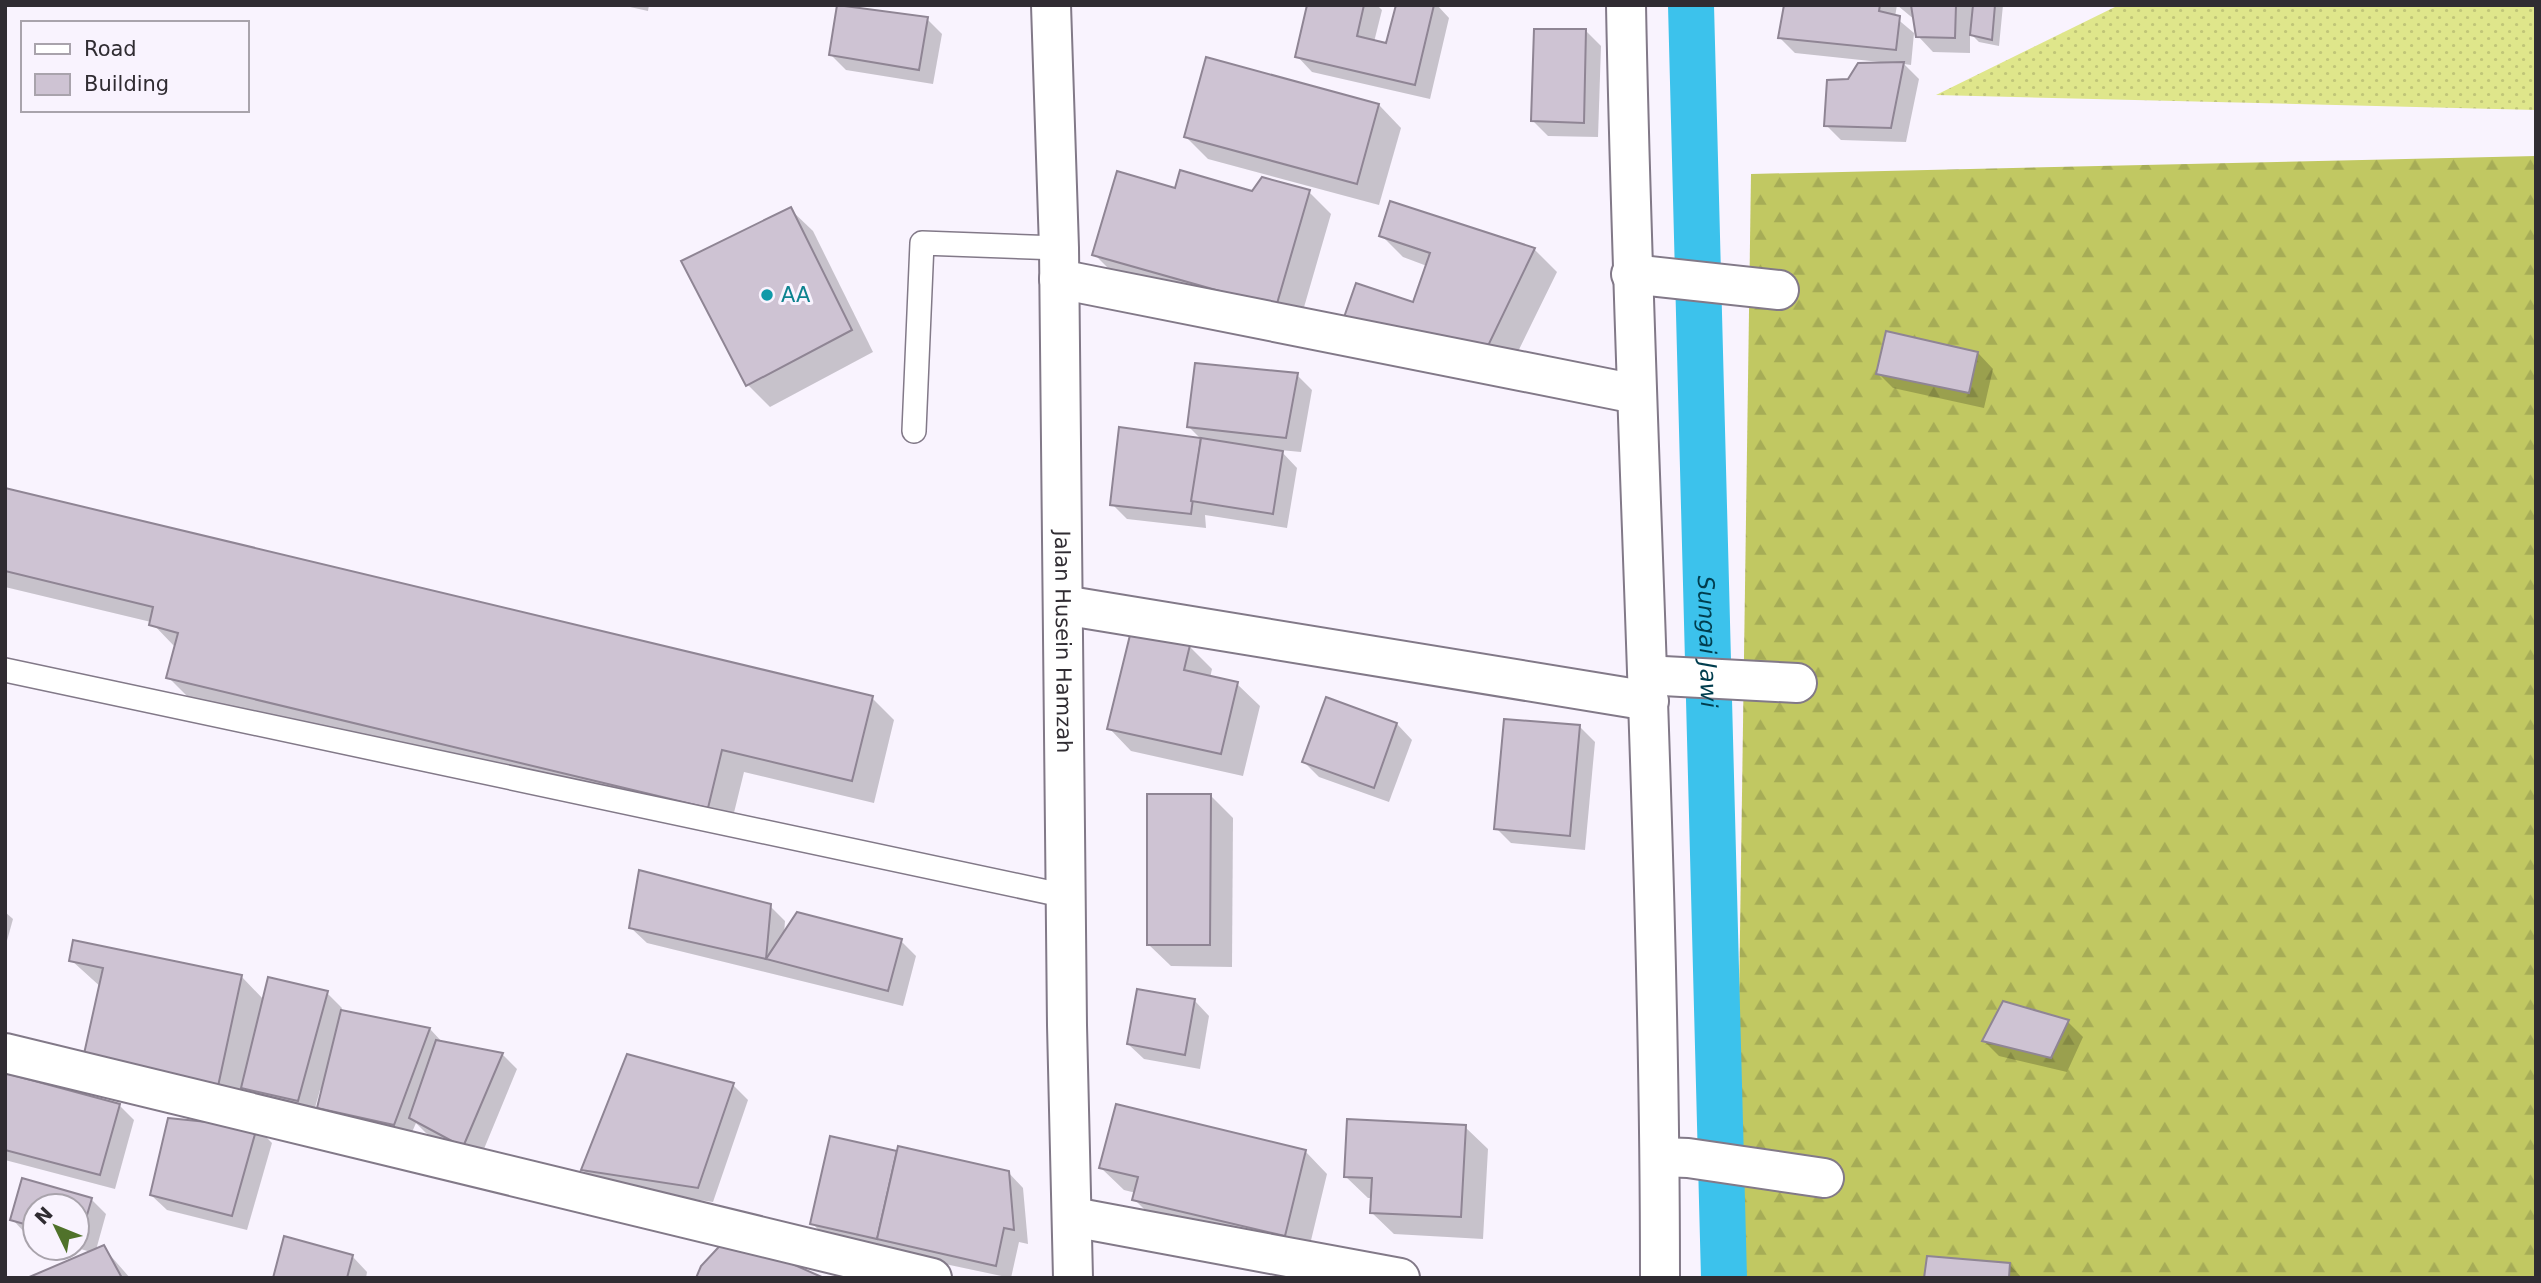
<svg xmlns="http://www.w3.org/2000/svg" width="2541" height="1283" font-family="'DejaVu Sans',sans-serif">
<defs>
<pattern id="grass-dots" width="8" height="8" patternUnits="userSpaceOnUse" patternTransform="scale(1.75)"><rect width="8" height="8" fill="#dfe68b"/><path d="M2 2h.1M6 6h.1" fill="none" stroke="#c0c578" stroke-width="1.8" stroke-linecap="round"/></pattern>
<pattern id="forest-firs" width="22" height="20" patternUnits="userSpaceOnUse" patternTransform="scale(1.75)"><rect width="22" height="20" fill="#c1c862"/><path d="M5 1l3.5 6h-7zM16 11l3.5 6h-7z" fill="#a6ac56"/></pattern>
</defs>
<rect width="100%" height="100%" fill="#f9f3fe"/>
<polygon fill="url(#grass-dots)" points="2119,5 2536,5 2536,110 1936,95"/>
<polygon fill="url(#forest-firs)" points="2536,156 2536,1278 1735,1278 1751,174"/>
<g fill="#0003">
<polygon points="621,5 649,5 648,11"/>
<polygon points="839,5 927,19 942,34 933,84 846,70 831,55"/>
<polygon points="1309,5 1377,5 1382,10 1374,42 1388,45 1397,5 1437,5 1449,18 1430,99 1312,72 1297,56"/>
<polygon points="1786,5 1897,5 1895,17 1914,33 1911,65 1904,64 1919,79 1906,142 1841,140 1826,125 1849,81 1880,62 1795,53 1780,38"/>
<polygon points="1897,5 1970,5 1974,10 1975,5 2003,5 1999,46 1979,42 1970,33 1970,53 1933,52 1918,36 1915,20"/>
<polygon points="1586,31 1601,46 1598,137 1548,136 1533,121"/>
<polygon points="1379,105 1401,128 1379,205 1208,159 1186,137"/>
<polygon points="1176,190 1253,193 1309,192 1331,214 1298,328 1117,277 1094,254"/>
<polygon points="1391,203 1535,250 1557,272 1508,372 1414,304 1427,266 1403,257 1381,235"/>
<polygon points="790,209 813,231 873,352 770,407 748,385"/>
<polygon points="1978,353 1993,369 1984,408 1893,388 1878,373"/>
<polygon points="1297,375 1312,390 1301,452 1280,450 1297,468 1287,528 1205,515 1206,528 1127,519 1112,504 1203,441 1189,427"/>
<polygon points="5,490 872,698 894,720 874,803 744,772 730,829 191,700 168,677 176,648 151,622 5,587"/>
<polygon points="1190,647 1212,669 1210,678 1237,684 1260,706 1243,776 1131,751 1109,728"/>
<polygon points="1327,699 1397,724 1412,740 1389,802 1319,777 1304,762"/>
<polygon points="1580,727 1595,742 1585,850 1511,843 1496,828"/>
<polygon points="1210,795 1233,818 1232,967 1171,966 1148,944"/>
<polygon points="770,906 785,921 784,935 901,941 916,956 903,1006 647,943 631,928"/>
<polygon points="5,912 13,919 5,948"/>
<polygon points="71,960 241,976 264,1000 327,993 342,1008 341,1012 430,1029 443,1043 502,1054 517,1069 479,1161 426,1133 416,1123 409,1139 334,1123 319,1108 323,1091 320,1090 313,1115 258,1102 244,1088 239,1112"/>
<polygon points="1194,1000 1209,1016 1200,1069 1144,1059 1128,1044"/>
<polygon points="2068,1022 2083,1037 2067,1072 1999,1056 1984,1041"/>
<polygon points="5,1074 119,1105 134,1120 115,1189 5,1160"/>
<polygon points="733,1085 748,1100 713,1202 598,1185 583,1170"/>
<polygon points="1465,1127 1488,1149 1483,1239 1394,1234 1371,1212 1372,1198 1368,1198 1345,1176"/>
<polygon points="257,1128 272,1143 247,1230 167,1210 151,1195"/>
<polygon points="1305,1151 1327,1174 1307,1257 1156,1221 1134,1199 1136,1193 1124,1190 1101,1168"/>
<polygon points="1008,1172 1023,1188 1028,1244 1019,1242 1011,1278 827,1239 812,1223"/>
<polygon points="24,1180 91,1199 106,1214 96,1250 103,1247 130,1278 31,1278 91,1252 77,1248 77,1206 35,1206 35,1237 27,1235 12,1219"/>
<polygon points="352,1256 367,1272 366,1278 275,1278"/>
<polygon points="2010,1265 2022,1278 1926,1278"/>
</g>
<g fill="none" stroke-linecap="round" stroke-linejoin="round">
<path stroke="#3cc2ec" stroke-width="46" id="s1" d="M1691 5 1724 1278"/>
</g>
<g fill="#cec3d3" stroke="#8f8594" stroke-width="2">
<polygon points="837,5 928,17 919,70 829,55"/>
<polygon points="1307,5 1364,5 1357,36 1386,43 1396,5 1434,5 1415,85 1295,57"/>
<polygon points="1784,5 1880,5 1879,11 1900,16 1896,50 1778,38"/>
<polygon points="1905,5 1956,5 1955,38 1916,37 1911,5"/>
<polygon points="1973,5 1995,5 1992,40 1970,35"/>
<polygon points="1534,29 1586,29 1584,123 1531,121"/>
<polygon points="1206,57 1379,104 1357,184 1184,137"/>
<polygon points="1904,62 1891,128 1824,126 1827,80 1848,79 1858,63"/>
<polygon points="1180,170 1252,191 1262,177 1310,190 1276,307 1092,255 1117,171 1175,188"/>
<polygon points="1390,201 1535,248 1486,350 1342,323 1356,283 1413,302 1430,253 1379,236"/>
<polygon points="791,207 852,330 746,386 681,261"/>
<polygon points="1886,331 1978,352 1969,393 1876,374"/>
<polygon points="1195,363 1298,373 1286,438 1187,427"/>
<polygon points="1119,427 1201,438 1191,514 1110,505"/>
<polygon points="1201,438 1283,451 1273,514 1191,501"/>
<polygon points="5,488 873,696 852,781 722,750 708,808 166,678 178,633 149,625 153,607 5,571"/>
<polygon points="1131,631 1190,645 1184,670 1238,682 1221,754 1107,729"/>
<polygon points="1326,697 1397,723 1374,788 1302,762"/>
<polygon points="1504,719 1580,725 1570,836 1494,829"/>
<polygon points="1147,794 1211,794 1210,945 1147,945"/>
<polygon points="639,870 771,904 766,959 629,928"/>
<polygon points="797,912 902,939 888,991 766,959"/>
<polygon points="73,940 242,975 217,1091 82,1063 103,968 69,961"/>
<polygon points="268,977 328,991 298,1101 241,1088"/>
<polygon points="1137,989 1195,999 1185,1055 1127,1044"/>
<polygon points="2003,1001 2069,1020 2051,1058 1982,1041"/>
<polygon points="341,1010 430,1028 394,1125 317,1108"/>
<polygon points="436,1040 503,1053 463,1147 409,1118"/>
<polygon points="627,1054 734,1083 698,1188 581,1170"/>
<polygon points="5,1073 120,1104 100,1175 5,1150"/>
<polygon points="1116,1104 1306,1150 1285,1236 1132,1200 1138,1177 1099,1168"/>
<polygon points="168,1118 257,1127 232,1216 150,1195"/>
<polygon points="1347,1119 1466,1125 1461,1217 1370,1213 1372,1178 1344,1177"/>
<polygon points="830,1136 897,1151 877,1239 810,1224"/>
<polygon points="898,1146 1009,1171 1014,1230 1004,1228 996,1266 877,1239"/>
<polygon points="22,1178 92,1198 80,1239 77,1238 77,1206 35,1206 35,1227 10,1220"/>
<polygon points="284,1236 353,1255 347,1278 273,1278"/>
<polygon points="729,1236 824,1278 696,1278 701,1266"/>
<polygon points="104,1245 122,1278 27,1278"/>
<polygon points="1927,1256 2010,1263 2009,1278 1924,1278"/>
</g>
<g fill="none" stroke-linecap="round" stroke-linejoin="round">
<g stroke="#827988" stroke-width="26">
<g id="service">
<polyline points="914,431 922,243 1059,248"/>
<polyline points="5,670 1066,896"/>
</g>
</g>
<g stroke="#827988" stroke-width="42">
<g id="minor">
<path d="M1626 5C1634 430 1660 853 1660 1278"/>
<polyline points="1631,274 1779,290"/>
<polyline points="1059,279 1636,394"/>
<polyline points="1063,605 1649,701"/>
<polyline points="1649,679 1663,676 1797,683"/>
<polyline points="5,1053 932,1278"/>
<polyline points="1660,1157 1688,1158 1824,1178"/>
<polyline points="1073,1217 1400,1278"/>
</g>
</g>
<g stroke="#827988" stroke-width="42">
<g id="tertiary">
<path id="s2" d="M1051 5 1059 248 1067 1025 1073 1278"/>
</g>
</g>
<use href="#service" stroke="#fff" stroke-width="23"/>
<use href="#minor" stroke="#fff" stroke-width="38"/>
<use href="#tertiary" stroke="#fff" stroke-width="38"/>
</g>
<circle fill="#0f9aa8" stroke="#f9f3fe" stroke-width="2.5" cx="767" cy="295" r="7"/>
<g text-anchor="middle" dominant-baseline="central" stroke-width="6" stroke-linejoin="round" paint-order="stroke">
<g font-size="21" fill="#0d838f" stroke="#f9f3fe" text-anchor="start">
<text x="781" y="295">AA</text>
</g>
<g font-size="21" fill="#302c32" stroke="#f9f3fe">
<text stroke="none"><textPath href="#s2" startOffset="637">Jalan Husein Hamzah</textPath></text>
</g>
<g font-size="23" font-style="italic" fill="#003d4e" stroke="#f9f3fe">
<text stroke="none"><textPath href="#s1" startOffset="637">Sungai Jawi</textPath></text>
</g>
</g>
<rect width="2541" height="1283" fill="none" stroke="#302c32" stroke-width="14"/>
<rect x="21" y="21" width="228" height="91" fill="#f9f3fe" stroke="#a9a3ac" stroke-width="2"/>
<rect x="35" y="44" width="35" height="10" fill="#ffffff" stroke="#a9a3ac" stroke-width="2"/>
<text x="84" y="56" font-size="21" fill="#302c32">Road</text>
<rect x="35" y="74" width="35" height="21" fill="#cec3d3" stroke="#a9a3ac" stroke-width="2"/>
<text x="84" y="91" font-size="21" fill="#302c32">Building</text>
<g transform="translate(56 1227) rotate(313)"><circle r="33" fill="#f9f3fe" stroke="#a9a3ac" stroke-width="2"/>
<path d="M0-5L12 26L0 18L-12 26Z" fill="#50722a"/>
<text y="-10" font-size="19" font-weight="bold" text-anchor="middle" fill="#302c32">N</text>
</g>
</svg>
